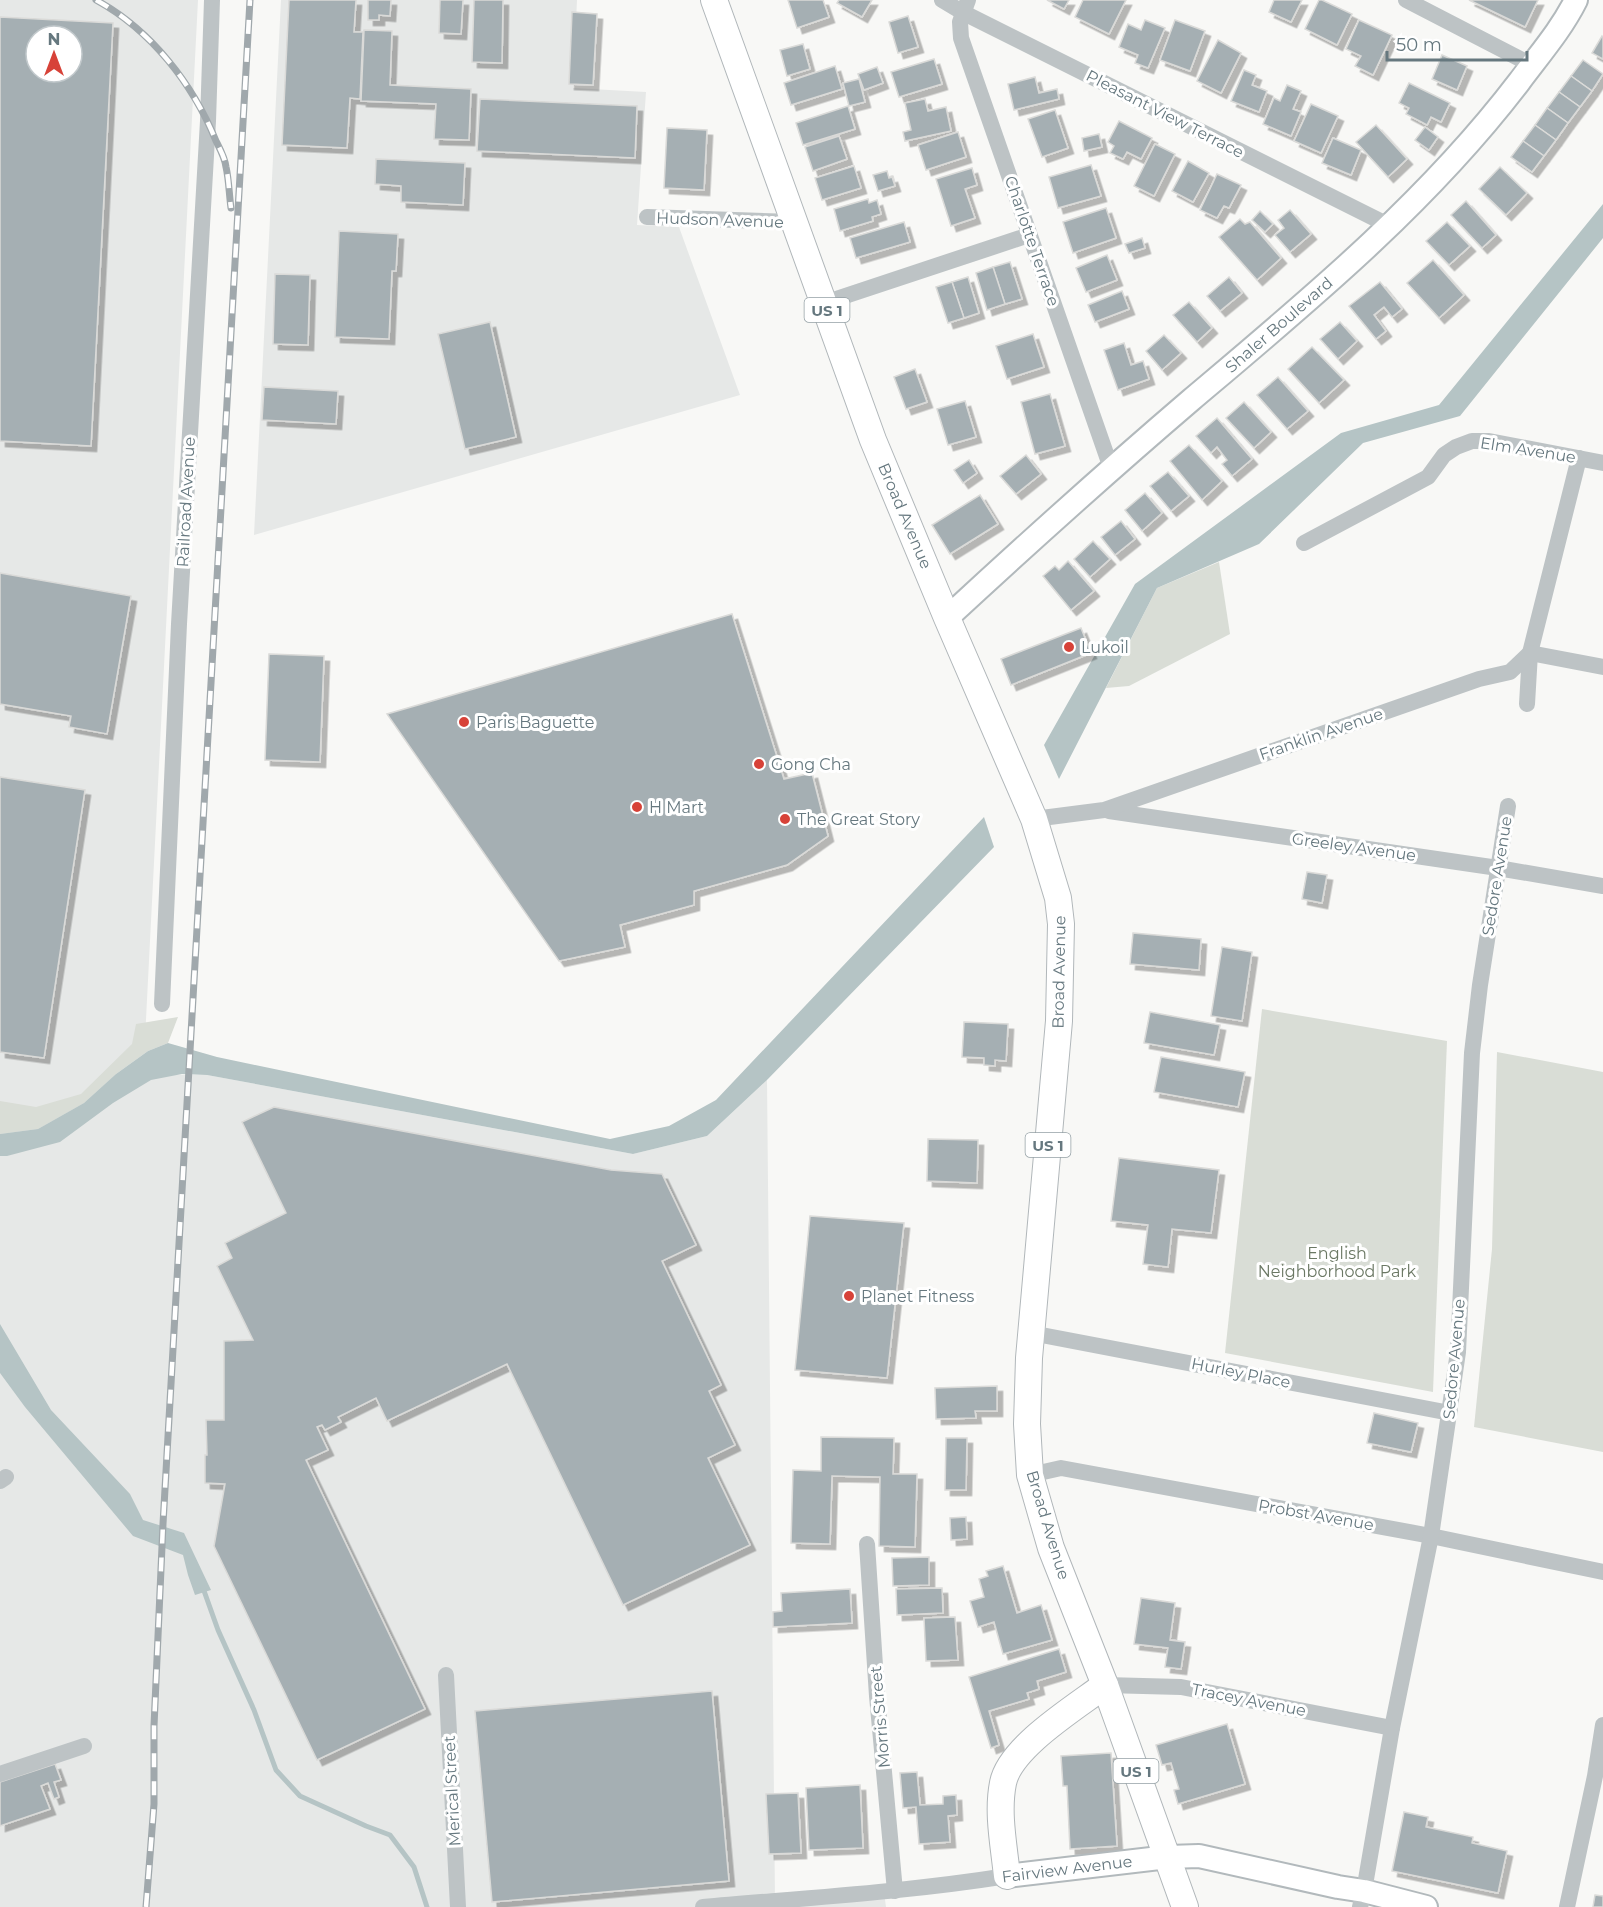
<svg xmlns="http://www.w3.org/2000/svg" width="1603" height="1907" font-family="Montserrat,sans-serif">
<defs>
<filter id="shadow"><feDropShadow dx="5.5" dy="5.5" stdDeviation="0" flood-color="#0004"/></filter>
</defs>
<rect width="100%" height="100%" fill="#f8f8f6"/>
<g fill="#e6e8e7" fill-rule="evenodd">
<path d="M0 0H198L145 1039 116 1074 207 1075 633 1154 707 1136 767 1080 775 1901 884 1892 886 1907H0ZM36 36H72V72H36Z"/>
<polygon points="281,0 577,0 573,88 646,92 637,225 679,227 740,395 254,535"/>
</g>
<g fill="#d9ddd6">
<polygon points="1219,562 1230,634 1129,686 1106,688 1157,588"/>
<polygon points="1262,1009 1447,1041 1433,1392 1225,1353"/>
<polygon points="178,1017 168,1043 148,1051 116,1074 84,1103 38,1129 0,1134 0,1101 36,1107 81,1094 132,1044 136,1024"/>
<polygon points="1497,1052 1603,1072 1603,1452 1474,1427 1492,1249"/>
</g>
<g fill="#b5c4c5">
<polygon points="1603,204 1603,238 1460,416 1363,443 1259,544 1157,588 1059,779 1044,745 1135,584 1341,433 1439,405"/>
<polygon points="984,817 994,847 767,1080 707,1136 633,1154 207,1075 182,1074 151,1080 113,1103 60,1142 7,1156 0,1156 0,1134 38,1129 84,1103 116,1074 148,1051 168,1043 217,1057 610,1139 669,1126 716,1100"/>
<polygon points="0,1324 51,1410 130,1494 143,1520 184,1533 211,1590 195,1595 188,1575 183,1555 133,1536 25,1407 0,1373"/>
</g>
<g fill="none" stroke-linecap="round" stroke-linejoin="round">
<polyline stroke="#b5c4c5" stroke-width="5" points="203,1588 218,1630 254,1710 276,1770 300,1796 366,1826 390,1835 414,1867 427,1907"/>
</g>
<g fill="#a5afb3" stroke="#dadad8" stroke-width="1.5" fill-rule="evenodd" filter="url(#shadow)">
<polygon points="289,0 356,0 354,32 363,32 360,99 350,98 347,148 282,145"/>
<polygon points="368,0 391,0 390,16 379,15 379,20 368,20"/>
<polygon points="440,0 463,0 461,34 439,33"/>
<polygon points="474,0 503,0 502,63 472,62"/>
<polygon points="788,0 823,0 829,17 797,28"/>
<polygon points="839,0 872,0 862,17 837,3"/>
<polygon points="1047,0 1069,0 1064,9"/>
<polygon points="1083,0 1126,0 1109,34 1075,17"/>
<polygon points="1274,0 1302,0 1291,22 1269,12"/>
<polygon points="1319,0 1322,0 1352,14 1337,45 1305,29"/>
<polygon points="1469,0 1538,0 1525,27"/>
<polygon points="572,12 597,14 593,85 569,84"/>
<polygon points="908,16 918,47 898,53 889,22"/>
<path d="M0 17 113 23 91 446 0 441ZM36 36H72V72H36Z"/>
<polygon points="1145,20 1165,28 1148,68 1135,63 1138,55 1119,47 1128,24 1141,30"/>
<polygon points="1175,20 1205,31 1190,71 1160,60"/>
<polygon points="1359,20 1392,35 1373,75 1355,66 1361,56 1346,49"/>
<polygon points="364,30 392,31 390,85 471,89 469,140 434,139 436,104 361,101"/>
<polygon points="1602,36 1603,37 1603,59 1592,53"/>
<polygon points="1218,40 1241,53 1221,93 1197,81"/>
<polygon points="803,44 810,69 787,76 780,50"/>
<polygon points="1442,55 1467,66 1457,90 1432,79"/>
<polygon points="934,59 942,84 899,97 891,72"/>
<polygon points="1583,60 1603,74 1592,91 1571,76"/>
<polygon points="835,66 842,89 791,105 784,83"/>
<polygon points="877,67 883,83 864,90 858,74"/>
<polygon points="1244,70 1256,75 1252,85 1267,91 1259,112 1231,101"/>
<polygon points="1571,76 1592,91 1580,107 1559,92"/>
<polygon points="1035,77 1039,93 1057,89 1059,99 1014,110 1008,84"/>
<polygon points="859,79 865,102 849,106 843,83"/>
<polygon points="1409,83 1450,103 1441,122 1431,117 1427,125 1406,114 1409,108 1399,103"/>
<polygon points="1287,85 1301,91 1293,109 1301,112 1291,136 1263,124 1274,98 1280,101"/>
<polygon points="1559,92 1580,107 1568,123 1547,108"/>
<polygon points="480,99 637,106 635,158 477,151"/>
<polygon points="925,99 928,111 946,107 951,131 905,141 903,132 911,130 905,103"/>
<polygon points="1311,104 1338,116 1321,153 1294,141"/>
<polygon points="848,106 855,129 803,145 796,123"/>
<polygon points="1547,108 1568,123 1556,140 1535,125"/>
<polygon points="1055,110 1068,148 1042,157 1028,119"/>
<polygon points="1119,121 1152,138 1141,159 1127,152 1123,159 1110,153 1114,146 1108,142"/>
<polygon points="1376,125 1407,159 1388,177 1356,142"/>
<polygon points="1535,125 1556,140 1544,156 1523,141"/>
<polygon points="1425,127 1438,137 1429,150 1415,140"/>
<polygon points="667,128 707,130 704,190 664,188"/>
<polygon points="958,132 966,157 926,170 918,145"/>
<polygon points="1099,134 1102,147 1084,151 1082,138"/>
<polygon points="839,136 847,159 813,171 805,147"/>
<polygon points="1333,138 1361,150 1351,175 1322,163"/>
<polygon points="1523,141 1544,156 1532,172 1511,157"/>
<polygon points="1155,144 1175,154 1154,196 1134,186"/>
<polygon points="376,159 465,163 463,205 401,202 401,186 375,184"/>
<polygon points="1188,161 1209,173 1193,202 1172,191"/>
<polygon points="1091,165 1101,196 1058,208 1049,177"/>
<polygon points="854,166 861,188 822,200 815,178"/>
<polygon points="1500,167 1527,193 1506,215 1479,189"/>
<polygon points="972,168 977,185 965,189 975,218 951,226 936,179"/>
<polygon points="887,171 889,178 892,177 895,186 878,191 873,175"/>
<polygon points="1217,174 1241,185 1229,208 1224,206 1217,218 1200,210"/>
<polygon points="868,199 869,203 877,200 881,214 872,217 873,221 840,231 834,209"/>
<polygon points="1466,201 1496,235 1482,248 1451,215"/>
<polygon points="1106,208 1116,238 1073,253 1063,222"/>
<polygon points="1290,210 1311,234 1290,252 1275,235 1284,228 1278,220"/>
<polygon points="1260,211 1273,224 1265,232 1252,220"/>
<polygon points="1240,219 1245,224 1250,222 1281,258 1257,280 1219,237"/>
<polygon points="904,222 910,242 856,258 850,238"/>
<polygon points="1447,222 1470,246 1449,265 1426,241"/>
<polygon points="339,231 398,234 396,271 392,271 389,339 335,337"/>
<polygon points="1142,238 1145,248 1129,253 1125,244"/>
<polygon points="1107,255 1117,280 1086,292 1076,268"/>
<polygon points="1433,260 1464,295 1439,318 1407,283"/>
<polygon points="1010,262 1022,299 1005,304 993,267"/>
<polygon points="993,267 1005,304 987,310 976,273"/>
<polygon points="275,274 310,275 308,345 273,344"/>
<polygon points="968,277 979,313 964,318 952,282"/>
<polygon points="1229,277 1242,293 1220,311 1207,296"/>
<polygon points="952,282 964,318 948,323 936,287"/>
<polygon points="1380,282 1402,309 1392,317 1384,307 1374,315 1386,331 1376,339 1349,306"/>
<polygon points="1122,291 1129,309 1095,322 1088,305"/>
<polygon points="1189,302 1212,328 1197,342 1173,315"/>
<polygon points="490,322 516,437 465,449 438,334"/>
<polygon points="1340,322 1357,341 1338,359 1320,339"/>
<polygon points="1033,334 1044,367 1007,379 996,346"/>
<polygon points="1164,335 1181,353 1162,370 1146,351"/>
<polygon points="1124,343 1131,365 1143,361 1149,379 1118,390 1104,350"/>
<polygon points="1312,347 1344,380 1319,403 1288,369"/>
<polygon points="915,369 927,402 906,409 894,377"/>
<polygon points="1278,377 1308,411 1287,429 1257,395"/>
<polygon points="264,387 338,391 336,424 262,420"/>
<polygon points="1050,394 1065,446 1035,454 1021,402"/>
<polygon points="965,401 976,437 948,445 937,409"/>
<polygon points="1244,402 1271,432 1254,448 1226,418"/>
<polygon points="1217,418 1252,459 1232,476 1222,464 1227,460 1217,447 1211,453 1196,436"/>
<polygon points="1189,445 1222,481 1202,500 1170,461"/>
<polygon points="1026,455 1041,474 1016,494 1000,476"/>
<polygon points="969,460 977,473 963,483 954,470"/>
<polygon points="1168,472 1189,496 1171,511 1150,486"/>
<polygon points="1145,493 1162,513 1142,531 1125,510"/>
<polygon points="980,495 998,524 950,554 932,525"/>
<polygon points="1121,521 1135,539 1115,555 1101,537"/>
<polygon points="1093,541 1110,559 1090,577 1074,559"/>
<polygon points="1068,561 1094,591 1071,610 1043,576 1055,566 1059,570"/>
<polygon points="0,573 131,596 107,734 69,727 71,716 0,704"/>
<polygon points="732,614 784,779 812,773 828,836 787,865 694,891 694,905 620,925 625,947 559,961 387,714"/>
<polygon points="1081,628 1091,653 1011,685 1001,659"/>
<polygon points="269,654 324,656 320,762 265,760"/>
<polygon points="0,777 85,790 44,1058 0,1052"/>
<polygon points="1307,872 1327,875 1322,903 1302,899"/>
<polygon points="1133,933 1201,939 1199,970 1130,964"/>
<polygon points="1222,947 1252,952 1242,1021 1211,1016"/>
<polygon points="1150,1012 1220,1025 1214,1055 1144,1043"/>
<polygon points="964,1022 1008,1024 1006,1061 995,1060 995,1066 984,1065 984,1058 962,1057"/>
<polygon points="1161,1057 1245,1072 1238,1107 1154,1092"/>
<polygon points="274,1107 611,1170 662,1174 696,1245 662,1261 721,1385 709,1391 735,1445 708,1458 750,1545 623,1605 507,1364 387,1421 376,1398 338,1417 341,1422 325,1430 322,1425 317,1427 328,1450 306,1460 425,1709 317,1760 214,1546 225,1484 205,1483 205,1455 207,1455 206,1420 224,1420 224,1341 253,1340 217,1266 232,1258 225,1243 286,1213 242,1122"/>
<polygon points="928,1139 978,1140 977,1183 927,1181"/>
<polygon points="1119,1158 1219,1170 1211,1233 1172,1229 1168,1267 1143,1264 1148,1225 1111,1221"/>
<polygon points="810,1216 904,1223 887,1378 795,1370"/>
<polygon points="997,1386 997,1411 975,1411 976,1418 936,1419 935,1388"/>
<polygon points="1374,1413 1418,1423 1411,1452 1367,1443"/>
<polygon points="821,1437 894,1438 893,1474 917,1474 915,1547 879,1546 880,1477 832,1476 830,1544 791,1543 793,1470 821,1471"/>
<polygon points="946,1438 967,1438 966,1490 945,1490"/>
<polygon points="966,1517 967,1539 951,1540 950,1518"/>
<polygon points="929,1557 929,1585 893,1586 892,1558"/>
<polygon points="1003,1566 1017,1613 1041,1605 1052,1640 1003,1654 994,1622 978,1627 970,1601 984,1597 979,1579 988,1576 986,1571"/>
<polygon points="942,1588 943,1613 897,1615 896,1589"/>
<polygon points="850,1589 852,1623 773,1627 773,1612 782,1611 781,1593"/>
<polygon points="1141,1598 1175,1603 1170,1640 1185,1642 1181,1669 1165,1667 1168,1648 1134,1644"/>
<polygon points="955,1617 958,1660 926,1661 924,1618"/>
<polygon points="1059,1649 1066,1672 1037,1681 1039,1689 1027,1693 1029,1699 989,1711 999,1745 991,1748 969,1677"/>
<polygon points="712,1691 729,1881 492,1902 475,1711"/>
<polygon points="1227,1724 1245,1784 1178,1804 1174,1790 1179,1789 1171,1763 1162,1765 1156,1745"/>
<polygon points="1111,1753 1117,1846 1070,1849 1067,1786 1063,1786 1061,1756"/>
<polygon points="55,1764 61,1780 54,1782 59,1797 54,1799 48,1783 41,1786 50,1809 0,1826 0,1782"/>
<polygon points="917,1772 920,1805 943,1804 943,1796 956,1795 957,1815 948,1816 950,1842 919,1844 916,1807 903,1808 900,1773"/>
<polygon points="860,1785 863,1848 809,1850 806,1788"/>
<polygon points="798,1793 801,1853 769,1854 766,1794"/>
<polygon points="1404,1812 1428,1817 1426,1827 1473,1837 1472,1843 1507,1851 1498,1893 1392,1871"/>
<polygon points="1595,1895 1603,1896 1603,1907 1593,1907"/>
</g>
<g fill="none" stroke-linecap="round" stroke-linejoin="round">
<g stroke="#b2b9bc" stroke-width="26">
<g id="secondary">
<path d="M947 618C1027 544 1108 471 1191 400 1307 302 1426 204 1519 82 1539 55 1561 30 1576 0"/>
<polyline points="1007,1876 1168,1857 1199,1856 1338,1887 1364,1891 1426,1907"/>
</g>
</g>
<g stroke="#b1b7ba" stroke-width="28">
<g id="primary">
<polyline points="714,0 873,440 947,618 1034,819 1058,898 1061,924 1059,1021 1029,1358 1027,1424 1030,1475 1051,1548 1105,1685 1185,1907"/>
<path d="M1007 1876C1004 1846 997 1813 1003 1783 1010 1747 1076 1707 1105 1685"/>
</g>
</g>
<g stroke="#bdc3c5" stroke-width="16">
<polyline points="942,0 962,12 1390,226"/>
<polyline points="968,0 960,22 961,38 1111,468"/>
<polyline points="1406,0 1532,65"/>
<polyline points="647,217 793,222"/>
<polyline points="824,303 1029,235"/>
<polyline points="1304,543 1428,477 1444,455 1456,447 1472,441 1489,441 1603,463"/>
<polyline points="1527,704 1530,653 1579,458"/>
<polyline points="1109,811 1498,868 1603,886"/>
<polyline points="1034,819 1104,810 1479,679 1510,672 1530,653 1603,667"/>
<polyline points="162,1004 179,624 208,121 212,0"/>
<polyline points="1031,1333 1450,1413"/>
<polyline points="1030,1475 1061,1468 1431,1536 1603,1572"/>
<polyline points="0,1481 6,1477"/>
<polyline points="867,1544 877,1696 895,1891"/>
<polyline points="446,1675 458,1907"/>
<polyline points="1105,1685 1181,1687 1392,1728"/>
<polyline points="0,1774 84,1746"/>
<path d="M703 1907C805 1898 906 1892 1007 1876"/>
<polyline points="1360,1907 1364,1891 1392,1728 1431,1536 1458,1352 1472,1053 1480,985 1508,806"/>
<polyline points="1567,1907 1595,1776 1603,1725"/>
</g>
<use href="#secondary" stroke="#fff" stroke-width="22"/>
<use href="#primary" stroke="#fff" stroke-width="26"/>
<g stroke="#a0a8ac" stroke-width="7">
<g id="rail">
<path d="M96 0C151 30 193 84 216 141 220 149 225 158 226 167 229 180 229 194 231 208"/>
<polyline points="146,1907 154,1804 154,1726 163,1524 250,0"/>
</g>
</g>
<use href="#rail" stroke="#fff" stroke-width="4.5" stroke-dasharray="14" stroke-linecap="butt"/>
</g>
<g fill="#d74238" stroke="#fff" stroke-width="2">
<circle cx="1069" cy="647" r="6"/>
<circle cx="464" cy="722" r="6"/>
<circle cx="759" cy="764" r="6"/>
<circle cx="637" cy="807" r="6"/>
<circle cx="785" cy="819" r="6"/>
<circle cx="849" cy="1296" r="6"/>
</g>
<g text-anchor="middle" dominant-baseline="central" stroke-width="6" stroke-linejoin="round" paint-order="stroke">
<g fill="#fff" stroke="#94a0a5" stroke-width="1.5">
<rect x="804.5" y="298" width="45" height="24" rx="4.5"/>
<rect x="1025.5" y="1133" width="45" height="24" rx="4.5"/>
<rect x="1113.5" y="1759" width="45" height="24" rx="4.5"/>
</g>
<g font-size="15" font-weight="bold" fill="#66787f">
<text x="827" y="310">US 1</text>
<text x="1048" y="1145">US 1</text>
<text x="1136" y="1771">US 1</text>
</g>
<g font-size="16" fill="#66787f" stroke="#fff">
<text transform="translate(1165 114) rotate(27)">Pleasant View Terrace</text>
<text transform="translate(720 220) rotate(2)">Hudson Avenue</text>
<text transform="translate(1032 241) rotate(71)">Charlotte Terrace</text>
<text transform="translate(1279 325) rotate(-41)">Shaler Boulevard</text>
<text transform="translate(1528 450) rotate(9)">Elm Avenue</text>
<text transform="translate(186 502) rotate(-87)">Railroad Avenue</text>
<text transform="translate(905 516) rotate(67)">Broad Avenue</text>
<text transform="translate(1321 734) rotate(-19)">Franklin Avenue</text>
<text transform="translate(1354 847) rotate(8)">Greeley Avenue</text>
<text transform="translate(1497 876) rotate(-81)">Sedore Avenue</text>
<text transform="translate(1059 972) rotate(-89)">Broad Avenue</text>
<text transform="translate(1454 1359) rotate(-85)">Sedore Avenue</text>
<text transform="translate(1241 1373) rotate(11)">Hurley Place</text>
<text transform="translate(1316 1515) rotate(10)">Probst Avenue</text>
<text transform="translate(1048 1525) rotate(73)">Broad Avenue</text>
<text transform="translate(1249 1700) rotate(11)">Tracey Avenue</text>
<text transform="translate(880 1717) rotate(-95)">Morris Street</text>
<text transform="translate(452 1791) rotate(-93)">Merical Street</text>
<text transform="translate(1067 1869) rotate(-7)">Fairview Avenue</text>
</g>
<g font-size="16" fill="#66787f" stroke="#fff" text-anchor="start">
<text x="1081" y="647">Lukoil</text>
<text x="476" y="722">Paris Baguette</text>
<text x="771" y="764">Gong Cha</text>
<text x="649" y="807">H Mart</text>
<text x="797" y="819">The Great Story</text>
<text x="861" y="1296">Planet Fitness</text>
</g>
<g font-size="16" fill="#6b7864" stroke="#fff">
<text x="1337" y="1253">English<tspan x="1337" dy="18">Neighborhood Park</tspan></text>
</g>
</g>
<g transform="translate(54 54)"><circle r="28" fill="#ffffff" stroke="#c2c9cc" stroke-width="1.5"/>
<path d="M0-4.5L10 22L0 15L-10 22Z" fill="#d74238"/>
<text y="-9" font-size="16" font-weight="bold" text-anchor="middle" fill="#66787f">N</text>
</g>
<path d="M1387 51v9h140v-9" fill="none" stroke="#66787f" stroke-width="3"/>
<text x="1396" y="51" font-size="18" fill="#66787f" stroke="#ffffff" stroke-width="4.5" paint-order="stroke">50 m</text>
</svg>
